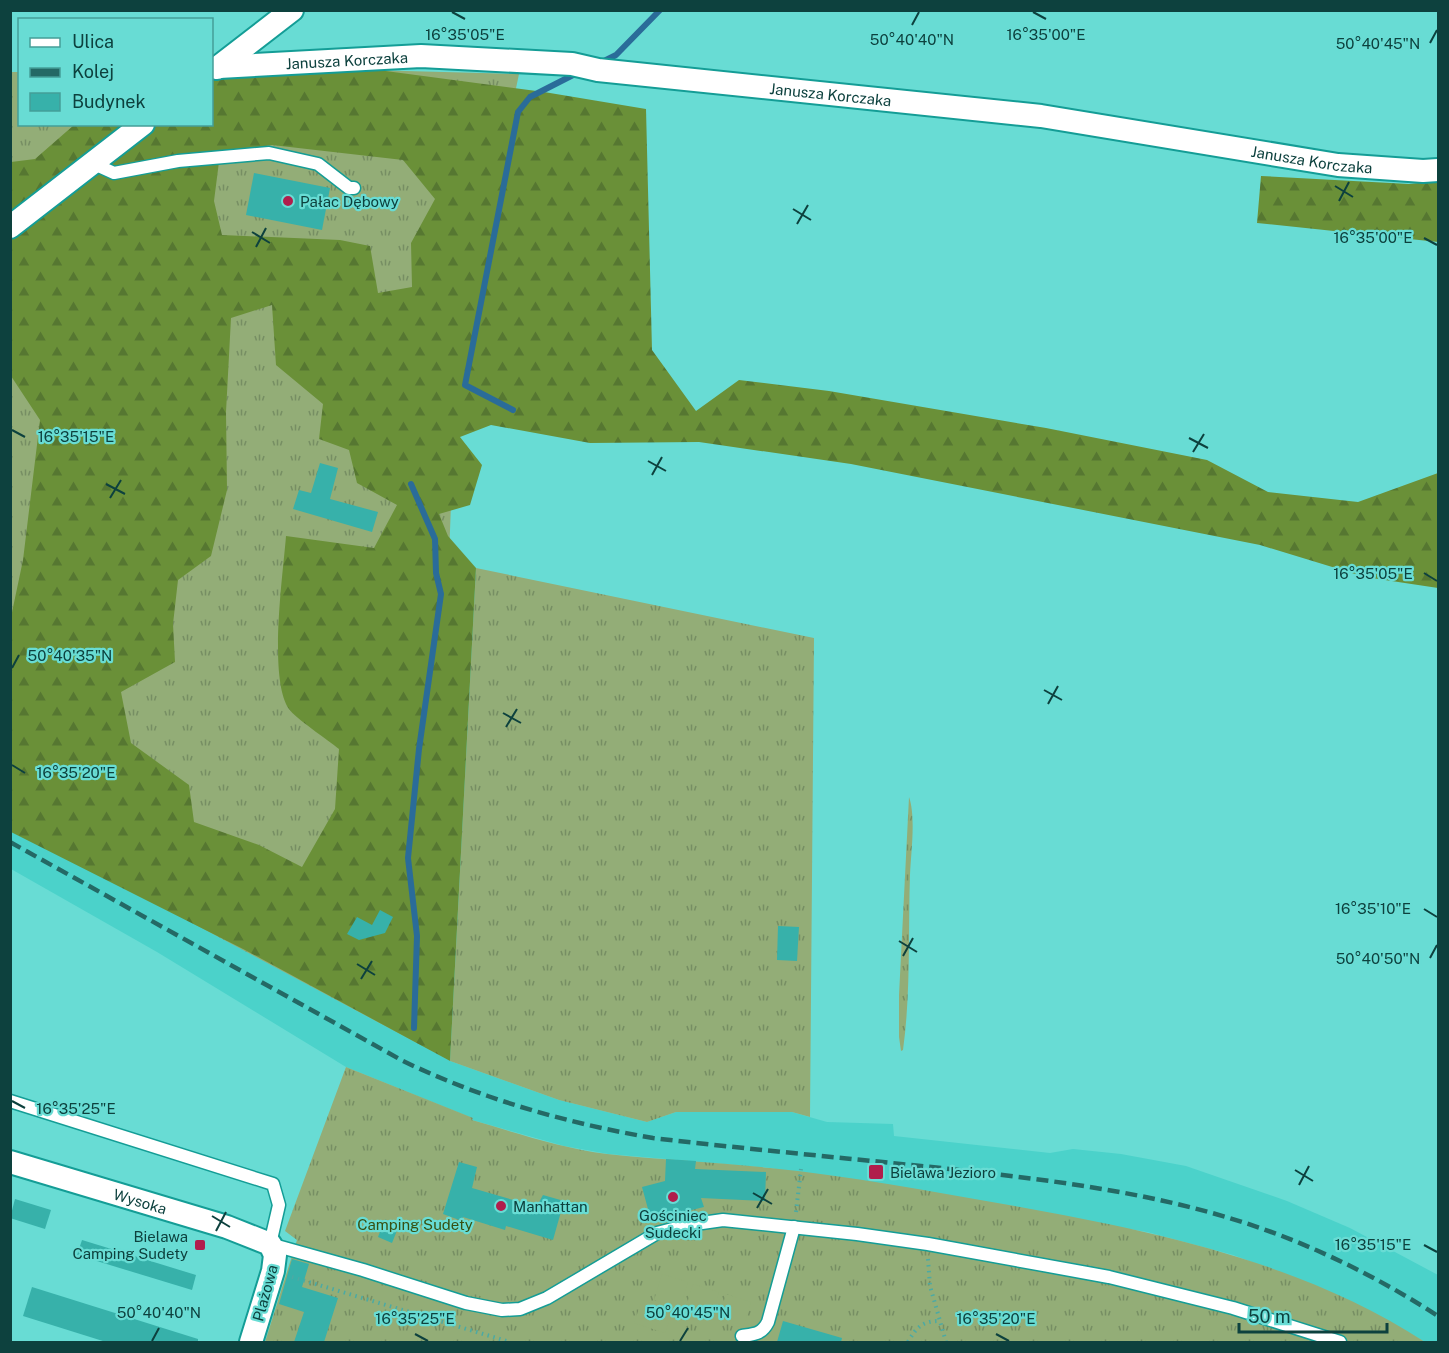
<svg xmlns="http://www.w3.org/2000/svg" width="1449" height="1353" font-family="'Public Sans',sans-serif">
<defs>
<pattern id="grass-tufts" width="24" height="20" patternUnits="userSpaceOnUse" patternTransform="scale(1.5)"><rect width="24" height="20" fill="#93ad77"/><path d="M3 7l-1-3M5 7V3M7 7l1-3M15 17l-1-3M17 17v-4M19 17l1-3" fill="none" stroke="#768e63"/></pattern>
<pattern id="forest-firs" width="22" height="20" patternUnits="userSpaceOnUse" patternTransform="scale(1.5)"><rect width="22" height="20" fill="#6a9038"/><path d="M5 1l3.5 6h-7zM16 11l3.5 6h-7z" fill="#567731"/></pattern>
</defs>
<rect width="100%" height="100%" fill="#68dcd4"/>
<polygon fill="#4bd2ca" points="10,826 160,901 450,1061 559,1100 647,1122 676,1112 792,1112 827,1122 893,1124 894,1136 1050,1153 1073,1149 1121,1154 1186,1166 1287,1201 1350,1228 1438,1275 1438,1342 1425,1342 1370,1311 1295,1278 1233,1255 1147,1232 770,1168 608,1154 564,1146 472,1120 472,1118 346,1067 157,952 11,869"/>
<g fill="url(#grass-tufts)">
<polygon points="212,66 519,74 456,375 430,1050 11,826 10,72 19,72 20,124 212,124"/>
<polygon points="476,568 814,638 810,1117 792,1112 676,1112 647,1122 559,1100 450,1061"/>
<path d="M909 797C916 817 911 852 910 875 908 933 911 992 903 1050L901 1051 899 1037V995Z"/>
<path d="M346 1067 473 1118 472 1120C517 1133 561 1148 607 1154 661 1160 716 1162 770 1168 850 1176 929 1191 1009 1205 1153 1231 1300 1261 1425 1342H265L297 1240 285 1231Z"/>
</g>
<g fill="url(#forest-firs)" fill-rule="evenodd">
<path d="M333 64 544 92 646 109 652 350 696 411 739 380 829 391 1046 428 1207 460 1268 492 1358 502 1438 473V588L1365 577 1260 545 851 464 699 442 590 443 491 425 460 437 482 465 470 505 439 514 448 536 476 568 450 1061 245 950 11 832V617L23 560 40 420 11 376V162L35 159 74 125 212 124V78ZM272 145 403 160 435 199 411 243 412 287 378 293 370 246 340 240 222 235 214 201 220 154ZM272 305 276 365 323 404 319 439 349 450 357 483 397 505 374 548 286 536C283 575 268 678 289 709 295 718 328 740 339 749L335 809 302 867 259 845 194 822 189 785 131 743 121 692 175 662 173 624 178 580 211 556 227 490 226 412 231 318Z"/>
<polygon points="1261,176 1409,184 1438,181 1438,242 1257,223"/>
</g>
<g fill="#93ad77">
<polygon points="662,1274 688,1282 680,1308 654,1300"/>
<polygon points="693,1284 719,1292 711,1318 685,1310"/>
<polygon points="726,1294 751,1302 743,1328 718,1320"/>
<polygon points="642,1300 673,1310 665,1333 634,1323"/>
</g>
<g fill="none" stroke-linecap="round" stroke-linejoin="round">
<g stroke="#2a6c99" stroke-width="6">
<polyline points="600,63 616,55 660,10"/>
<polyline points="513,410 465,385 518,112 530,97 577,73"/>
<polyline points="411,484 435,539 436,573 441,594 419,749 408,858 417,936 414,1028"/>
</g>
</g>
<g fill="#37b1aa">
<polygon points="254,173 330,188 322,230 246,215"/>
<polygon points="320,463 338,468 330,499 378,512 372,532 293,509 299,490 311,493"/>
<polygon points="380,910 393,917 385,933 359,940 347,934 357,917 372,925"/>
<polygon points="778,926 799,927 797,961 777,960"/>
<polygon points="666,1159 696,1161 695,1169 766,1172 765,1201 701,1198 704,1207 651,1220 642,1187 665,1181"/>
<polygon points="459,1162 477,1167 472,1188 513,1200 522,1202 522,1200 538,1204 543,1195 564,1201 553,1240 506,1226 505,1230 463,1217 462,1221 443,1214"/>
<polygon points="15,1199 51,1210 45,1229 10,1218"/>
<polygon points="384,1222 398,1228 392,1243 378,1237"/>
<polygon points="82,1240 196,1275 192,1290 77,1255"/>
<polygon points="292,1259 309,1264 302,1287 338,1298 324,1342 294,1342 304,1312 279,1304"/>
<polygon points="32,1287 198,1339 198,1342 106,1342 23,1316"/>
<polygon points="783,1321 842,1338 841,1342 777,1342"/>
</g>
<g fill="none" stroke-linecap="round" stroke-linejoin="round">
<g stroke="#149d96" stroke-width="15">
<g id="lane">
<polyline points="92,163 114,173 178,161 269,153 318,164 349,188 354,188"/>
<polyline points="10,1101 273,1184 279,1205 270,1244 363,1270 466,1303 502,1310 520,1309 547,1298 657,1233 688,1225 723,1220 857,1234 928,1244 1109,1277 1233,1308 1340,1342"/>
<path d="M742 1336C755 1334 762 1334 768 1322L794 1227"/>
</g>
</g>
<g stroke="#149d96" stroke-width="26">
<g id="street">
<path id="s1" d="M219 67 421 56 572 64 598 70 1041 116 1338 165 1423 171 1438 170"/>
<polyline points="217,68 292,10"/>
<polyline points="10,227 143,124"/>
<path id="s2" d="M10 1162 227 1227 270 1244 275 1255 273 1271 251 1342"/>
</g>
</g>
<g stroke="#4baaa4" stroke-width="4" stroke-dasharray="1.5 4.5" stroke-linecap="butt">
<polyline points="796,1212 801,1169"/>
<polyline points="928,1259 930,1286 946,1342"/>
<polyline points="292,1277 510,1342"/>
<path d="M908 1342C916 1328 922 1321 939 1321"/>
</g>
<use href="#lane" stroke="#fff" stroke-width="12"/>
<use href="#street" stroke="#fff" stroke-width="22"/>
<path stroke="#246965" stroke-width="4.5" stroke-dasharray="12 6" stroke-linecap="butt" d="M10 842 403 1061C482 1099 566 1123 653 1138 755 1150 857 1159 959 1170 1049 1180 1138 1191 1226 1217 1301 1239 1373 1274 1438 1316"/>
</g>
<path fill="none" stroke="#0d413e" stroke-width="2" d="M452 12 465 19M1033 12 1046 19M912 25 919 12M1430 43 1437 30M1335 186 1353 197M1339 201 1349 182M793 209 811 220M797 224 808 205M252 232 270 243M1424 238 1437 245M256 247 266 228M12 430 25 437M1189 438 1208 448M1193 452 1204 434M648 461 666 471M652 475 662 457M106 484 125 494M110 498 121 480M1424 573 1437 581M12 668 19 655M1044 690 1062 700M1048 704 1058 686M503 713 521 723M506 727 517 709M12 765 25 773M1424 909 1437 917M899 941 917 952M903 956 913 938M1430 958 1437 945M357 964 375 975M361 979 372 961M12 1101 25 1108M1295 1170 1313 1181M1299 1185 1309 1166M753 1193 772 1204M757 1208 768 1189M212 1216 230 1227M216 1231 226 1212M1424 1245 1437 1252M415 1334 428 1341M996 1334 1009 1341M152 1341 159 1328M680 1341 688 1328"/>
<g fill="#b01e4c" stroke="#68dcd4" stroke-width="2">
<circle cx="288" cy="201" r="6"/>
<rect x="868" y="1164" width="16" height="16" rx="3"/>
<circle cx="673" cy="1197" r="6"/>
<circle cx="501" cy="1206" r="6"/>
<rect x="194" y="1239" width="12" height="12" rx="3"/>
</g>
<g text-anchor="middle" dominant-baseline="central" stroke-width="4.5" stroke-linejoin="round" paint-order="stroke">
<g font-size="15" fill="#0d413e" stroke="#68dcd4">
<text stroke="none"><textPath href="#s1" startOffset="128">Janusza Korczaka</textPath></text>
<text stroke="none"><textPath href="#s1" startOffset="614">Janusza Korczaka</textPath></text>
<text stroke="none"><textPath href="#s1" startOffset="1100">Janusza Korczaka</textPath></text>
<text stroke="none"><textPath href="#s2" startOffset="136">Wysoka</textPath></text>
<text transform="translate(265 1293) rotate(-75)">Plażowa</text>
</g>
<g font-size="15" fill="#0d413e" stroke="#68dcd4" text-anchor="start">
<text x="300" y="201">Pałac Dębowy</text>
<text x="890" y="1172">Bielawa Jezioro</text>
<text x="513" y="1206">Manhattan</text>
<text x="673" y="1215" text-anchor="middle">Gościniec<tspan x="673" dy="17">Sudecki</tspan></text>
<text x="188" y="1236" text-anchor="end">Bielawa<tspan x="188" dy="17">Camping Sudety</tspan></text>
</g>
<g font-size="15" fill="#375012" stroke="#68dcd4">
<text x="415" y="1224">Camping Sudety</text>
</g>
</g>
<g font-size="15" text-anchor="middle" fill="#0d413e" stroke="#68dcd4" stroke-width="4.5" stroke-linejoin="round" paint-order="stroke">
<text x="1046" y="40">16°35'00"E</text>
<text x="465" y="40">16°35'05"E</text>
<text x="912" y="45">50°40'40"N</text>
<text x="1378" y="49">50°40'45"N</text>
<text x="1373" y="243">16°35'00"E</text>
<text x="76" y="442">16°35'15"E</text>
<text x="1373" y="579">16°35'05"E</text>
<text x="70" y="661">50°40'35"N</text>
<text x="76" y="778">16°35'20"E</text>
<text x="1373" y="914">16°35'10"E</text>
<text x="1378" y="964">50°40'50"N</text>
<text x="76" y="1114">16°35'25"E</text>
<text x="1373" y="1250">16°35'15"E</text>
<text x="159" y="1318">50°40'40"N</text>
<text x="688" y="1318">50°40'45"N</text>
<text x="415" y="1324">16°35'25"E</text>
<text x="996" y="1324">16°35'20"E</text>
</g>
<rect width="1449" height="1353" fill="none" stroke="#0d413e" stroke-width="24"/>
<rect x="18" y="18" width="195" height="108" fill="#68dcd4" stroke="#449e98" stroke-width="1.5"/>
<rect x="30" y="38" width="30" height="9" fill="#ffffff" stroke="#449e98" stroke-width="1.5"/>
<text x="72" y="48" font-size="18" fill="#0d413e">Ulica</text>
<rect x="30" y="68" width="30" height="9" fill="#246965" stroke="#449e98" stroke-width="1.5"/>
<text x="72" y="78" font-size="18" fill="#0d413e">Kolej</text>
<rect x="30" y="93" width="30" height="18" fill="#37b1aa" stroke="#449e98" stroke-width="1.5"/>
<text x="72" y="108" font-size="18" fill="#0d413e">Budynek</text>
<path d="M1239 1323v9h148v-9" fill="none" stroke="#0d413e" stroke-width="3"/>
<text x="1248" y="1323" font-size="18" fill="#0d413e" stroke="#68dcd4" stroke-width="4.5" paint-order="stroke">50 m</text>
</svg>
